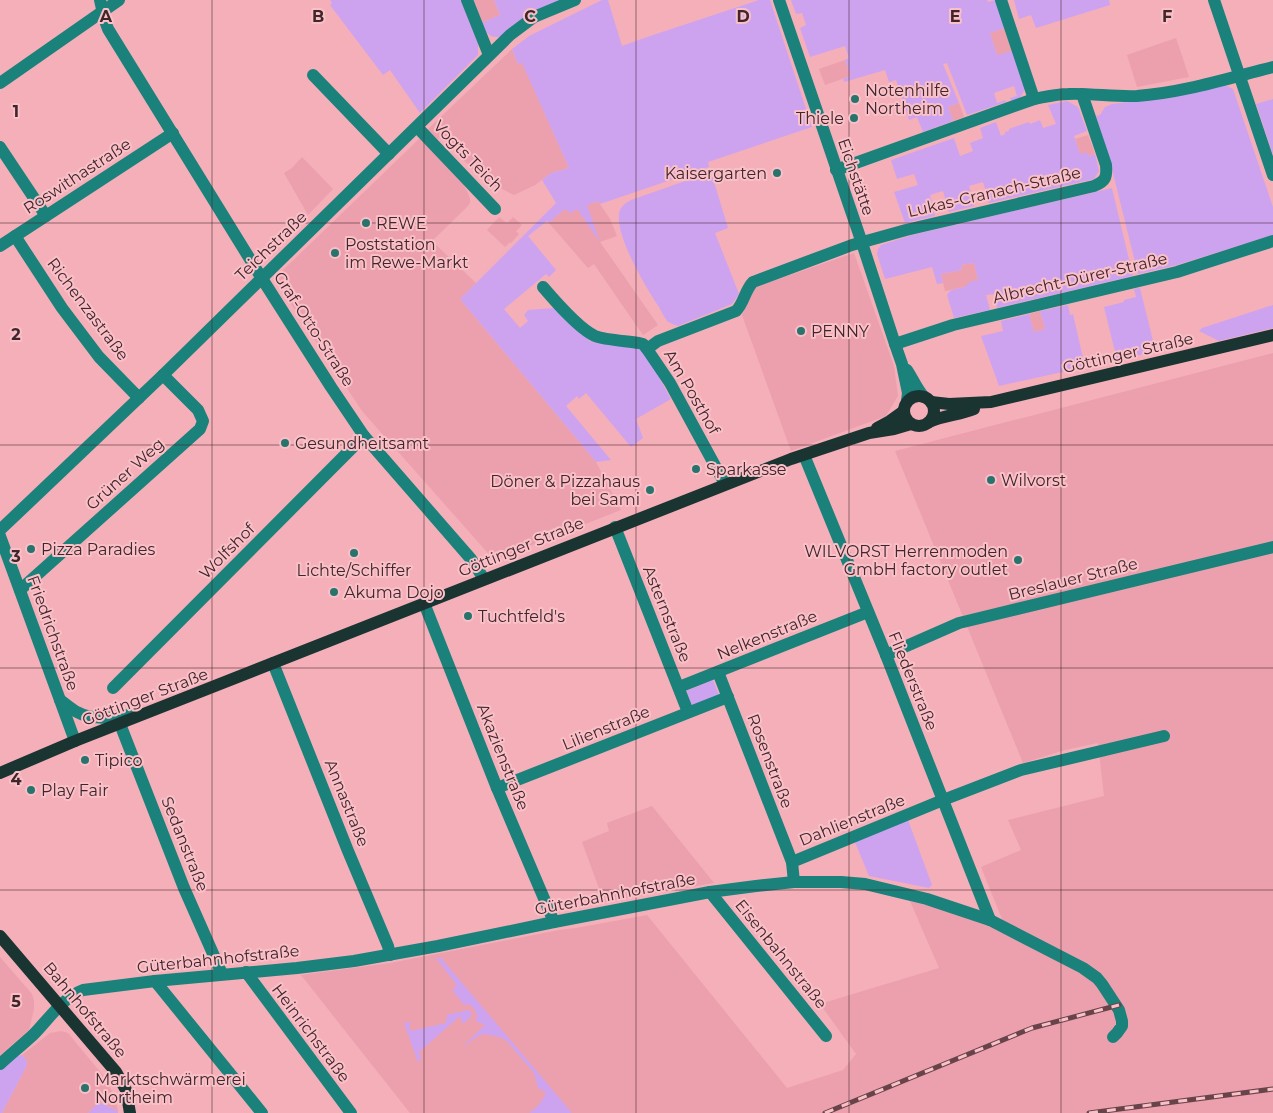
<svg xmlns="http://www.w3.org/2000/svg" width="1273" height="1113" font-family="Montserrat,sans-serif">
<rect width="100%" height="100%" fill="#f4afb9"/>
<g fill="#eca0ad">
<polygon points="472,0 494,0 500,15 481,23"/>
<polygon points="1005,28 1012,51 997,56 990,33"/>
<polygon points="1176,38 1189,77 1137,87 1127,55"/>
<polygon points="512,49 518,64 522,62 569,168 551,173 535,185 514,195 484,180 440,137 437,140 427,130"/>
<polygon points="845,60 851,76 825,85 819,69"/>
<polygon points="959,103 964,117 953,121 948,107"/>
<polygon points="1088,135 1095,154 1088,156 1080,155 1075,139"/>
<polygon points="420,138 463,184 468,193 470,199 470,203 467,207 432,241 476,283 460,299 596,462 621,510 494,560 362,411 278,284 280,273"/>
<polygon points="302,157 333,189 308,215 284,173 292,168"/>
<polygon points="598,201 610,219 617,236 600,242 658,325 643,335 594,264 588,268 549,223 561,212 567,208 569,213 577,208 599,240 586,205"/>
<polygon points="499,217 507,223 513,217 522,225 516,231 519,234 511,243 510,242 505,247 487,230"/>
<polygon points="854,253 894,366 898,396 886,416 791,451 742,315 753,292 758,286"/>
<polygon points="974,263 978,280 965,287 945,291 941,274 962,270 961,265"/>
<polygon points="1040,311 1045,329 1034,332 1029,314"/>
<polygon points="1273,353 1273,1113 410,1113 301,975 390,963 559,930 576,928 647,915 787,1088 843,1070 856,1054 820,1004 939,968 910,901 1004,924 981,867 1021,850 1008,820 1104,796 1098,743 1065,750 1023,763 895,451"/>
<polygon points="652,806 714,883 604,902 582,842 609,831 607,823"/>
<polygon points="0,957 32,994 34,1001 34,1009 29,1030 0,1055"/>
<polygon points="61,1031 68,1033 106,1079 114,1096 118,1111 100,1102 88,1113 2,1113 27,1065 26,1059 22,1055 50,1033"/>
</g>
<g fill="#cda3f0">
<polygon points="330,0 461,0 478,43 478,55 420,113 390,70 383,75 330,5 332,3"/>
<path d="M494 0H563L499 37C488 38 485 31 481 23L500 15Z"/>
<polygon points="602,0 608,0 622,46 647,37 759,0 770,0 812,127 708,162 709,167 600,204 598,201 587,205 600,242 577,209 569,214 567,209 561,212 549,223 547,221 528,236 556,270 549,277 546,274 504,309 520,328 528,321 524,315 528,310 554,308 590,341 640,348 649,359 671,399 636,419 643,438 631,447 586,393 579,399 577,396 566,406 611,460 596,462 460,299 556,203 542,180 551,173 569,168 522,63 518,64 512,49 529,36"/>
<polygon points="791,0 987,0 988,2 995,0 1005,28 990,33 997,55 1012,51 1025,89 1020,98 1011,101 1010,98 1017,96 1014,86 994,93 997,103 1005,100 1006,102 967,115 947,63 943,64 959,103 948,107 953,121 923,132 917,117 909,120 896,80 889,82 885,70 844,82 843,79 851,76 845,60 849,58 845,46 810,57 800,28 806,25 802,13 796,14"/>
<polygon points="1014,0 1109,0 1110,5 1036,28 1031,15 1019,19"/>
<polygon points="1225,85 1233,89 1273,207 1273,235 1177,265 1138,274 1109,157 1096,116 1100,115 1105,107 1112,104 1174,97"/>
<polygon points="1273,99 1273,155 1256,104"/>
<polygon points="1067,101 1078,107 1087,131 1074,136 1080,154 1087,152 1088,156 1095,154 1099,171 1094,179 989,203 983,182 969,186 974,206 949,212 943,191 930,195 935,216 905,223 894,192 918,185 914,174 897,179 891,160 954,138 960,156 973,151 970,143 983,138 980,128 996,122 1001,136 1005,134 1005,132 1009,131 1009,129 1029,122 1030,124 1040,120 1043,128 1056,124 1048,105"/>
<path d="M711 172 728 228 715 233 739 294 732 304 678 326C674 325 670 323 667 321 664 317 662 312 659 307 646 288 616 237 619 214 620 207 625 203 631 200Z"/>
<polygon points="1112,188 1133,276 997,308 994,294 986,295 990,310 954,318 947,295 951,290 965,287 969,282 978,280 974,263 961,265 962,270 941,274 943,283 937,284 932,267 885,279 877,254 878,249 881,245 912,235"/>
<polygon points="1140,288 1155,349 1153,352 1117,360 1104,307 1124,302 1124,300 1136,297 1134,289"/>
<polygon points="1068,305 1070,315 1073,314 1085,367 999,386 981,336 1003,331 1001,321 1029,314 1034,332 1045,329 1040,311"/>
<polygon points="1273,305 1273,328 1219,341 1199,331 1202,328"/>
<polygon points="713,680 719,695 692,706 686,691"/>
<polygon points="908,820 932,885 929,888 869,876 855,842"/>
<path d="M436 958H441L572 1113H529C537 1108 542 1102 546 1092L538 1088 534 1073 506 1040 499 1037 485 1034 478 1036 461 1048 485 1025 476 1021C478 1013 475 1009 469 1004L464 1005 453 991 456 984Z"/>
<polygon points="467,1010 470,1011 472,1013 470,1018 463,1024 460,1016 419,1052 421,1059 418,1062 404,1023 410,1022 410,1031 446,1023 447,1015"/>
<polygon points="22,1055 26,1059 27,1065 2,1113 0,1113 0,1069 17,1056"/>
<polygon points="99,1102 118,1111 118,1113 88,1113"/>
</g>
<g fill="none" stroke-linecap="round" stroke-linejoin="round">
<g stroke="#1b817b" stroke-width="12">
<polyline points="100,0 104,18 108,29 261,277 331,387 364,436 471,559 484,579"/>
<polyline points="467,0 489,55"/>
<polyline points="779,0 862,243 895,344 902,364 908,393 907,401"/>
<polyline points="1001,0 1034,99"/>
<polyline points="1214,0 1273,175"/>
<polyline points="313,75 389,154"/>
<polyline points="0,83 119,0"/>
<polyline points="417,127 495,209"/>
<polyline points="0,147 46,216"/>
<path d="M836 170 1034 99C1045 97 1056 94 1068 94 1091 93 1114 97 1137 96 1182 93 1229 78 1273 67"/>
<polyline points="15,236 62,308 99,357 139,398"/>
<polyline points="0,246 173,133"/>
<path d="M543 287C555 301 579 329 595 336 605 340 627 341 639 343L643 344 647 349 670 383 725 484"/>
<polyline points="895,344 953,325 1177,272 1273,241"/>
<path d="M647 349 658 341 736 311C744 303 745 290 753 282L852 245 906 230 1094 186C1106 181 1107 177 1106 165L1082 94"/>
<path d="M907 370C913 379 917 389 924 397"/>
<polyline points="804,455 886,655 990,920"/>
<polyline points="615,527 688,712"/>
<polyline points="0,530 163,375 510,35 534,17 575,0"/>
<polyline points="0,536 75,741"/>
<polyline points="20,590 200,429 203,421 198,410 163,375"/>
<polyline points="424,603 497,788 554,922"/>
<polyline points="886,655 959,623 1273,547"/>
<polyline points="273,663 348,851 388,946 390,955"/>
<polyline points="718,672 792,862"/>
<polyline points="679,687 868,612"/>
<polyline points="113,688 364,436"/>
<path d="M60 700C66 704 71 709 77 712 93 721 113 717 130 715"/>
<polyline points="120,724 184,888 222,974"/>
<polyline points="497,788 728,697"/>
<polyline points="794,882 792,862 943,800 1021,770 1164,736"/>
<polyline points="710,892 826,1036"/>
<polyline points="246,972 351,1113"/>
<polyline points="155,981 262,1113"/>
<path d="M0 1064C11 1054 22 1045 33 1035 48 1020 62 998 83 990L155 981 297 968 354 961 438 946 554 922 710 892 756 886 794 882H841L865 884 927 899 990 920 1083 968 1097 978 1102 984 1119 1010 1122 1021V1026L1117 1033 1113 1037"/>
</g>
<g stroke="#1a3432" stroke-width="12">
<circle cx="919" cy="411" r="15"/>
<polyline points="931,402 949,404 991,402 1273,335"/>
<path d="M929 422C944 415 960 415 974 409"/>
<polyline points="877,428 890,421 904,411"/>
<polyline points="0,773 75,741 791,459 869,433 894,429 911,424"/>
<polyline points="0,936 116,1072 126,1090 130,1113"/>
</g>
<g stroke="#68444a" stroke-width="5">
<g id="rail">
<polyline points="825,1113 1032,1028 1119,1005"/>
<polyline points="1089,1113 1273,1089"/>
</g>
</g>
<use href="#rail" stroke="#f9c0c8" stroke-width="3" stroke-dasharray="9" stroke-linecap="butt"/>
</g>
<path fill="none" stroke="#40252a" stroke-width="1" stroke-opacity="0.55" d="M212 0V1113M424 0V1113M636 0V1113M849 0V1113M1061 0V1113M0 223H1273M0 445H1273M0 668H1273M0 890H1273"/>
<g fill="#29736d" stroke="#f9c0c8" stroke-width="2">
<circle cx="855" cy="99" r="5"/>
<circle cx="854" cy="118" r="5"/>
<circle cx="777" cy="173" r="5"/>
<circle cx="366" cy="223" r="5"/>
<circle cx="335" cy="253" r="5"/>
<circle cx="801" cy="331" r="5"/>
<circle cx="285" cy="443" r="5"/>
<circle cx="696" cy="469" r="5"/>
<circle cx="991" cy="480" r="5"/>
<circle cx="650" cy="490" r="5"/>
<circle cx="31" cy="549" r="5"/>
<circle cx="354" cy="553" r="5"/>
<circle cx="1018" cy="560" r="5"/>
<circle cx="334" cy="592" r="5"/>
<circle cx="468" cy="616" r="5"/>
<circle cx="85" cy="760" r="5"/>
<circle cx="31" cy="790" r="5"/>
<circle cx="85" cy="1088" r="5"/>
</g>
<g text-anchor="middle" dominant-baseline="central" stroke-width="4" stroke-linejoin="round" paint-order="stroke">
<g font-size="16" fill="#40252a" stroke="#f9c0c8" text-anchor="start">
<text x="865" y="90">Notenhilfe<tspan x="865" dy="18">Northeim</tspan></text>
<text x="844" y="118" text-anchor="end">Thiele</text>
<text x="767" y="173" text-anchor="end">Kaisergarten</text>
<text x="376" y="223">REWE</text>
<text x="345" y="244">Poststation<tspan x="345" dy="18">im Rewe-Markt</tspan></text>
<text x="811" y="331">PENNY</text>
<text x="295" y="443">Gesundheitsamt</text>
<text x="706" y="469">Sparkasse</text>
<text x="1001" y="480">Wilvorst</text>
<text x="640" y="481" text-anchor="end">Döner &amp; Pizzahaus<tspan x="640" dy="18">bei Sami</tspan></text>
<text x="41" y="549">Pizza Paradies</text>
<text x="1008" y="551" text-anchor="end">WILVORST Herrenmoden<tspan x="1008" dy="18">GmbH factory outlet</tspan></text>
<text x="354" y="570" text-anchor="middle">Lichte/Schiffer</text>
<text x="344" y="592">Akuma Dojo</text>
<text x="478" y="616">Tuchtfeld's</text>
<text x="95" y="760">Tipico</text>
<text x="41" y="790">Play Fair</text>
<text x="95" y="1079">Marktschwärmerei<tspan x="95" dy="18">Northeim</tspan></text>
</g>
<g font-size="16" fill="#40252a" stroke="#f9c0c8">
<text transform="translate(468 156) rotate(46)">Vogts Teich</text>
<text transform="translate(77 176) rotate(-33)">Roswithastraße</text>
<text transform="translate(856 177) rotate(71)">Eichstätte</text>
<text transform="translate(994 192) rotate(-13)">Lukas-Cranach-Straße</text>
<text transform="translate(271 246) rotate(-44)">Teichstraße</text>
<text transform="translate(1080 278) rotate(-13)">Albrecht-Dürer-Straße</text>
<text transform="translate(88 309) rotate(53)">Richenzastraße</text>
<text transform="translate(314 329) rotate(57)">Graf-Otto-Straße</text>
<text transform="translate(1128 353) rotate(-13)">Göttinger Straße</text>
<text transform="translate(692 392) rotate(60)">Am Posthof</text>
<text transform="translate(125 474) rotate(-42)">Grüner Weg</text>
<text transform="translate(521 547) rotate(-22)">Göttinger Straße</text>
<text transform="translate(227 551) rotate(-45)">Wolfshof</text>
<text transform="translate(1073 579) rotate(-14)">Breslauer Straße</text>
<text transform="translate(667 614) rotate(68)">Asternstraße</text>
<text transform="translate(53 633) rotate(70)">Friedrichstraße</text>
<text transform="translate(767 635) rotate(-22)">Nelkenstraße</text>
<text transform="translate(913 681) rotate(68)">Fliederstraße</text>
<text transform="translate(145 697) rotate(-21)">Göttinger Straße</text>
<text transform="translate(606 728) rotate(-22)">Lilienstraße</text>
<text transform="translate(503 757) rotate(68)">Akazienstraße</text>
<text transform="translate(770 761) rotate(69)">Rosenstraße</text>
<text transform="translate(347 803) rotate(68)">Annastraße</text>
<text transform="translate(852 820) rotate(-22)">Dahlienstraße</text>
<text transform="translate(185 844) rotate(68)">Sedanstraße</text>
<text transform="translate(615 894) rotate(-11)">Güterbahnhofstraße</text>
<text transform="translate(781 954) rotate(51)">Eisenbahnstraße</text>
<text transform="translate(218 959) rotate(-6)">Güterbahnhofstraße</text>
<text transform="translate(85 1010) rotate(50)">Bahnhofstraße</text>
<text transform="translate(311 1033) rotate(53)">Heinrichstraße</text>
</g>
</g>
<g font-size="16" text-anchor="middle" font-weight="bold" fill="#40252a" stroke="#f9c0c8" stroke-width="4" stroke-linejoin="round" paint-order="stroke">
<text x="106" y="22">A</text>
<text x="318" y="22">B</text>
<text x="530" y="22">C</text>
<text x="743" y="22">D</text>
<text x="955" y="22">E</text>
<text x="1167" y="22">F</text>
<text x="16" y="117">1</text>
<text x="16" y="340">2</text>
<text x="16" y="562">3</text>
<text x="16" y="785">4</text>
<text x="16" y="1007">5</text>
</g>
</svg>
